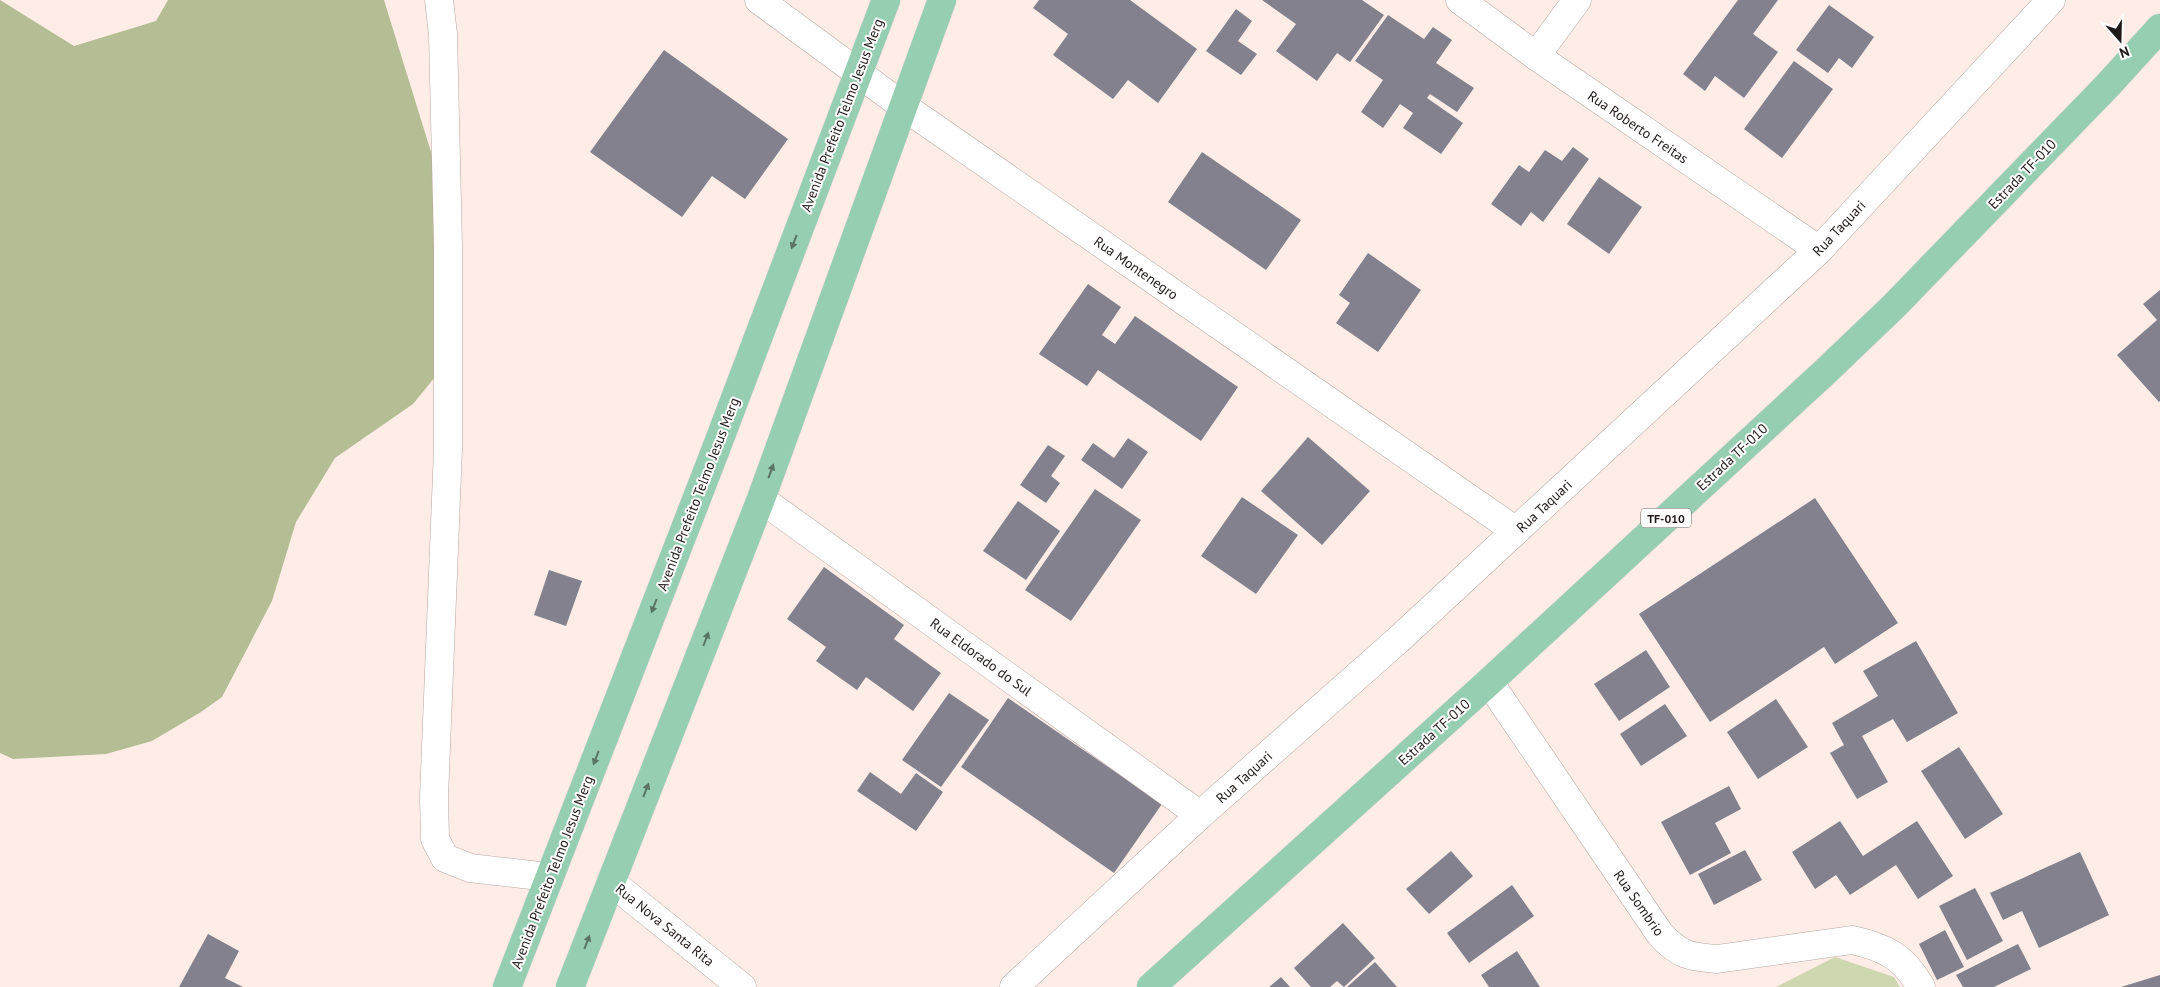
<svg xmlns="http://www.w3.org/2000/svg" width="2160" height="987" font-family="'PT Sans',sans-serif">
<rect width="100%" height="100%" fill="#feede7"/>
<polygon fill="#cfd7b0" points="1835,957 1894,977 1900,987 1776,987"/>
<polygon fill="#b4bd93" points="0,0 74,46 156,21 168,0 384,0 461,249 448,361 413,404 335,458 296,522 272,601 222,697 201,712 152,741 106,754 13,759 0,753"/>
<g fill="#83818e">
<polygon points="1039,0 1130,0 1197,49 1158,103 1128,80 1113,99 1053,55 1068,34 1033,8"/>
<polygon points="1262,0 1362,0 1384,15 1350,62 1337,53 1317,81 1276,51 1296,24"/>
<polygon points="1738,0 1778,0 1753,34 1778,52 1744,98 1715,76 1705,91 1683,74"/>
<polygon points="1829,5 1874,37 1852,68 1839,58 1828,73 1796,50"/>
<polygon points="1236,9 1252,21 1238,41 1257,54 1241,75 1206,51"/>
<polygon points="1388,15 1424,39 1433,27 1452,40 1436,63 1474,88 1457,112 1430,94 1427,98 1463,123 1441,154 1403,128 1413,113 1400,104 1383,128 1361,112 1383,80 1355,61"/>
<polygon points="664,50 788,139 745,199 712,176 682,217 590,152"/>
<polygon points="1794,61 1833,89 1782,158 1744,129"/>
<polygon points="1573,147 1589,159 1543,222 1531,212 1521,226 1491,204 1519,165 1529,172 1545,150 1562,161"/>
<polygon points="1202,152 1301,220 1266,270 1168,202"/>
<polygon points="1599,177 1642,207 1609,254 1567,224"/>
<polygon points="1368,253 1421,290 1378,352 1336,323 1350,303 1339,295"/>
<polygon points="1088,284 1121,307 1102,335 1115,344 1135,316 1238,387 1201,441 1098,370 1087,386 1039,354"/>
<polygon points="2160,290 2160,401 2159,402 2117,355 2157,320 2143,304"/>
<polygon points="1308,437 1370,491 1322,545 1261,491"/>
<polygon points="1128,438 1148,452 1122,489 1081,460 1093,443 1114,458"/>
<polygon points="1048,445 1065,456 1051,476 1060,483 1046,503 1020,485"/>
<polygon points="1095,489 1141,520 1071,621 1025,590"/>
<polygon points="1242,497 1298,535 1256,594 1201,556"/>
<polygon points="1815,498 1898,623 1835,664 1824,647 1710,722 1639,614"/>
<polygon points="1018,501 1060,531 1026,580 983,551"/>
<polygon points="824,567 904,625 894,639 941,673 913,711 866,677 857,690 816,661 826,647 787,619"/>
<polygon points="549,570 582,581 566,626 534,615"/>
<polygon points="1916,641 1958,713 1907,742 1893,719 1862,736 1888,782 1857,799 1830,753 1844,745 1832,723 1878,696 1863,671"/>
<polygon points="1646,650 1670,687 1619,721 1594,684"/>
<polygon points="949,693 989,720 941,787 902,760"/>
<polygon points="1008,698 1162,804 1114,873 961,767"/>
<polygon points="1776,699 1808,747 1758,779 1727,732"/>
<polygon points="1665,704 1687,736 1641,766 1620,734"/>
<polygon points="1959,747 2003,814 1965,839 1921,771"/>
<polygon points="870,772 901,794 916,773 943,792 916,831 857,791"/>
<polygon points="1729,786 1741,809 1715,823 1731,853 1690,875 1661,822"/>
<polygon points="1840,821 1863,856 1917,821 1953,876 1918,899 1896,865 1850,895 1836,875 1815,889 1792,852"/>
<polygon points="1745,850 1762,880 1714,905 1698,874"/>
<polygon points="1451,851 1473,876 1429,914 1406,889"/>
<polygon points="2080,852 2109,915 2039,948 2022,911 2003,920 1990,893"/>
<polygon points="1512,885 1534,916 1469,963 1447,933"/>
<polygon points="1975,888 2003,941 1967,960 1939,906"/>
<polygon points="1343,923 1375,958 1344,987 1337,981 1330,987 1311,987 1294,968"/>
<polygon points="1945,930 1964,967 1937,980 1919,944"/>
<polygon points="208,934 239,951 225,978 243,987 179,987"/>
<polygon points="2018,944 2031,969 1994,987 1963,987 1956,975"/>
<polygon points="1517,951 1540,987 1489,987 1481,975"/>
<polygon points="1375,962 1397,987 1347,987"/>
<polygon points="2160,975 2160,987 2121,987"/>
<polygon points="1281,977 1290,987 1269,987"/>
</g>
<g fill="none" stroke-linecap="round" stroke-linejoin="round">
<g stroke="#b6a6a0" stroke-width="29">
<g id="minor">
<polyline points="439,0 443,34 448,246 448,449 434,797 435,839 445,858 470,868 549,877"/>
<polyline points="759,0 903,106 1516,531"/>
<polyline points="1460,0 1536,56 1819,250"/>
<polyline points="1536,56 1577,0"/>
<polyline points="761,499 1200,815"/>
<path d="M1489 682 1660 934C1679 955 1689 957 1717 959L1852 940C1885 947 1904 957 1921 987"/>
<polyline points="611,882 742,987"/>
<polyline points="1014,987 1200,815 1398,640 1819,250 2051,0"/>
</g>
</g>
<g stroke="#d2d1d1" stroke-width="29">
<g id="major">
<polyline points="507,987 714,454 886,0"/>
<polyline points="570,987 761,499 942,0"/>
<polyline points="1151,987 1489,682 1826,371 1894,306 2108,85 2160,28"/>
</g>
</g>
<use href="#minor" stroke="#fff" stroke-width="28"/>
<use href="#major" stroke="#95ceb0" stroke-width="28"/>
</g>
<defs><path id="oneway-solid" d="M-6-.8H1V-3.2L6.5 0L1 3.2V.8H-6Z" transform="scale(1.25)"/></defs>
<g fill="#5a7464">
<use href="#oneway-solid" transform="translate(794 242) rotate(111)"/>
<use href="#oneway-solid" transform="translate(771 471) rotate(-70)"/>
<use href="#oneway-solid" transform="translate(654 606) rotate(111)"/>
<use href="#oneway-solid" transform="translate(706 639) rotate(-69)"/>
<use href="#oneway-solid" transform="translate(596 758) rotate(111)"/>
<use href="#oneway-solid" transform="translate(646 790) rotate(-69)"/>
<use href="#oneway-solid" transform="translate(587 942) rotate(-69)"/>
</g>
<g text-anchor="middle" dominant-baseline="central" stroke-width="4" stroke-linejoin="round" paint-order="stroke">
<rect fill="#fefefe" stroke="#635e5d" stroke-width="1" x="1641" y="508.5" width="50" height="19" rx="4"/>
<g font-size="12" font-weight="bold" fill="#201a18">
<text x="1666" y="518">TF-010</text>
</g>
<g font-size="14" fill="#201a18" stroke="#fefefe">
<text transform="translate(842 115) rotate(-69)">Avenida Prefeito Telmo Jesus Merg</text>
<text transform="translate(1638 127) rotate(34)">Rua Roberto Freitas</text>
<text transform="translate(2022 174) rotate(-46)">Estrada TF-010</text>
<text transform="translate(1839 228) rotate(-47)">Rua Taquari</text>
<text transform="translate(1136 268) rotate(35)">Rua Montenegro</text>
<text transform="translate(1732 457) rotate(-43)">Estrada TF-010</text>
<text transform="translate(698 494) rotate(-69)">Avenida Prefeito Telmo Jesus Merg</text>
<text transform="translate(1544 506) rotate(-43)">Rua Taquari</text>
<text transform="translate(981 657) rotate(36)">Rua Eldorado do Sul</text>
<text transform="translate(1434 732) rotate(-42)">Estrada TF-010</text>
<text transform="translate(1244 777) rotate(-42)">Rua Taquari</text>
<text transform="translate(552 872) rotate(-69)">Avenida Prefeito Telmo Jesus Merg</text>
<text transform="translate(1639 903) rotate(55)">Rua Sombrio</text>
<text transform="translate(665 925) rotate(39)">Rua Nova Santa Rita</text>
</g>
</g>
<g transform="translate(2120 40) rotate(160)" stroke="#fefefe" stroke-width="4" paint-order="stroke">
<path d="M0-4L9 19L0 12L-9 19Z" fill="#201a18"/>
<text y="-8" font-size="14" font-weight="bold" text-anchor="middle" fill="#201a18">N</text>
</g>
</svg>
